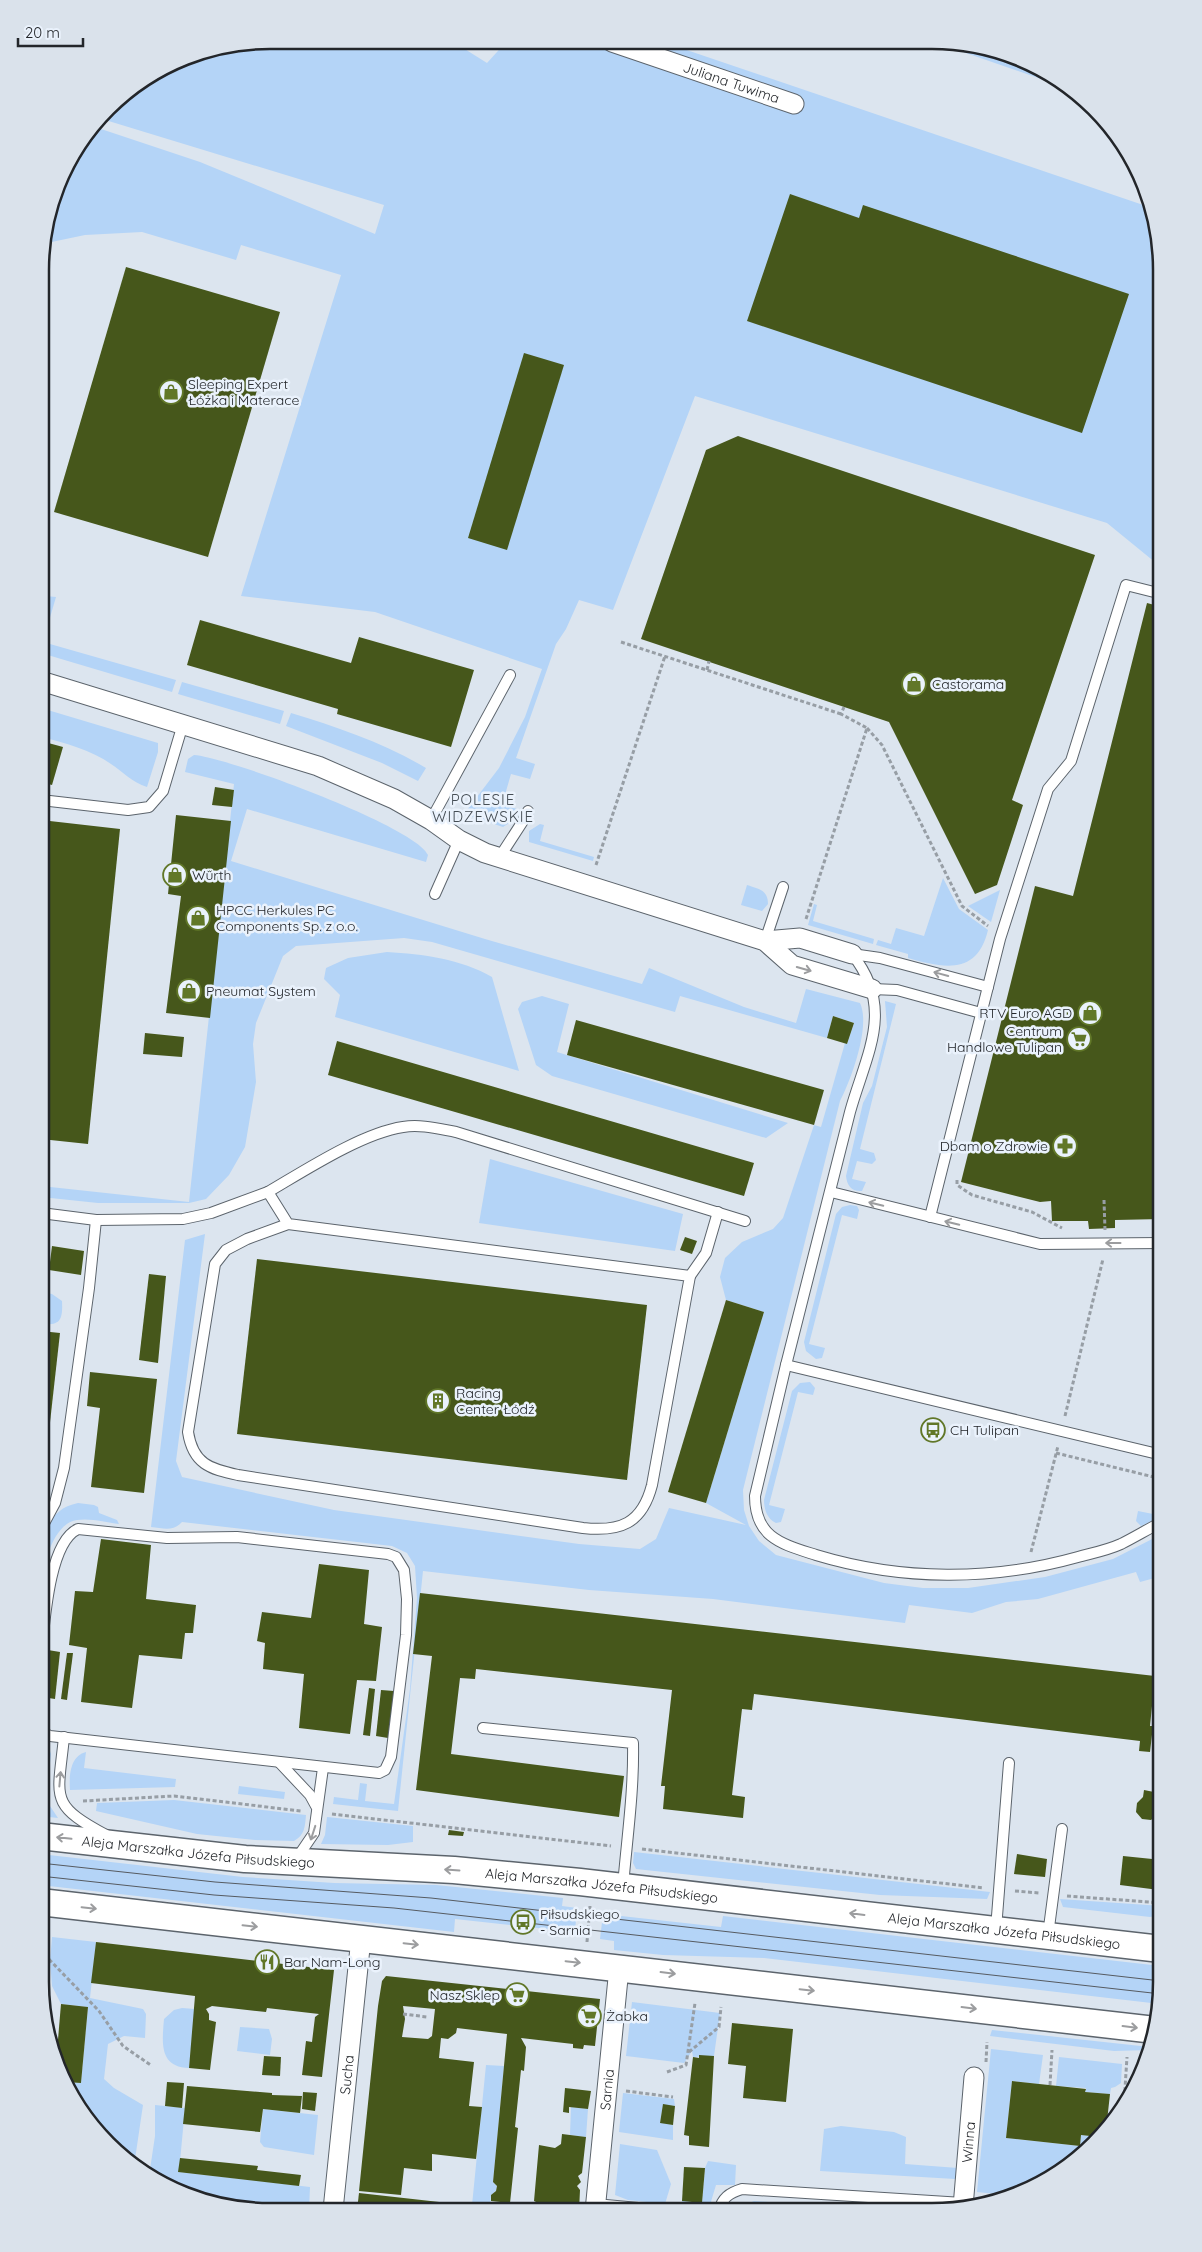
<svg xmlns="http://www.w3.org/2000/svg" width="1202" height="2252" font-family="Quicksand,sans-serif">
<rect width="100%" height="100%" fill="#dce5ef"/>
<g fill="#b4d4f7">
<polygon points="270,40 452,41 487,63 507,41 663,42 1152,208 1162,270 1162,564 1156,563 1107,523 695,396 613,610 579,600 566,629 556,644 516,758 535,764 530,779 511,774 502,805 521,810 514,820 503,827 470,816 467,810 499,768 525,717 542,669 375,612 241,596 341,275 241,245 236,260 142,232 85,235 42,244 64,168 95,127 200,162 375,234 384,205 102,119 118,97 182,57"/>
<polygon points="940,44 977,44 1034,64 1073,90"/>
<polygon points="45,596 56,597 46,631 41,630 42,597"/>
<polygon points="43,642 176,680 172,692 41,653"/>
<polygon points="182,682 284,711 280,724 178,694"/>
<path d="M41 708 158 743V752L147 787C132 782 123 772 111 764 93 751 63 742 41 737Z"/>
<path d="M291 713C337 727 384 743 426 768L418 781 382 763 286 726Z"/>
<path d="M194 755C227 757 417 827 428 855L426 862 247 809 231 861 485 939 642 984 649 968 744 1007 796 1023 806 989 860 1003C871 1026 851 1080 840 1101L743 1490 744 1510 749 1526 759 1541 776 1555 884 1583 923 1588H968L1045 1577 1113 1559 1162 1534V1576L1140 1582 1136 1572 1038 1599 1006 1602 972 1613 909 1605 905 1623 713 1599 589 1590 423 1571 398 1811 333 1804 334 1797 358 1800 360 1783 367 1784 365 1801 394 1804 410 1689 417 1598 415 1566 407 1553 392 1546 182 1522C173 1532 163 1528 151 1527L185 1240 205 1234 176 1461 182 1477 334 1510 579 1544 640 1549 656 1539 669 1508 746 1525 706 1503 764 1312 726 1300 720 1277 725 1258 742 1242 773 1229 783 1218 814 1125 821 1127 845 1043 847 1044 854 1023 833 1016 827 1038 680 996 675 1012 432 942 404 938 296 946 283 956 256 1023 253 1044 256 1082 245 1147 229 1175 206 1199 189 1203H98L41 1197V1186L189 1202 234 784 185 772 188 759Z"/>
<polygon points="540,824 544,825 540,841 594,857 593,861 529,842 529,831"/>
<path d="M943 878 959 909 988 930C977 976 943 968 908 958V954L876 945 878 940 891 944 896 928 924 936Z"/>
<path d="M747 885C759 889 768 890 768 904L762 911 741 905Z"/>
<polygon points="1000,890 991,922 968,906"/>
<polygon points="814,904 817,905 813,921 874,939 873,944 808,925"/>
<path d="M387 952C423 954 461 959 492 977L519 1071 335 1017 340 995 324 979 326 968 348 958Z"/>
<polygon points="542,996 569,1004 557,1052 788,1123 766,1138 552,1076 536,1065 518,1009 522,1002"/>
<path d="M885 1001 896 1004 860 1149 874 1153 876 1160 872 1164 857 1161 852 1179 866 1182 862 1191C852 1192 847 1186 846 1176L863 1103 872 1086 887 1027Z"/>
<polygon points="490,1159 683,1214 675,1251 479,1223"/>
<polygon points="850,1205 857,1206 859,1210 857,1219 842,1215 809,1344 825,1348 822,1358 816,1359 806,1351 804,1342 836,1214 842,1207"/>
<path d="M41 1292 52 1294 62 1301C63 1320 60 1326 41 1324Z"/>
<path d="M810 1382 815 1388 813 1395 798 1392 769 1505 785 1509 781 1522 776 1523C767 1519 764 1509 764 1500L792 1391 800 1383Z"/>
<polygon points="1161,1484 1162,1516 1141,1526 1136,1521 1138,1511 1153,1514"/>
<polygon points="41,1485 50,1486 49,1496 41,1514"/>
<path d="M78 1503 94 1505 98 1507 99 1513 117 1520 119 1524C106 1522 90 1518 77 1520 51 1524 43 1569 40 1591 40 1558 37 1511 78 1503Z"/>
<polygon points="45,1747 50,1751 51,1754 47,1790 40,1790 40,1761 43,1761"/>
<path d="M86 1752 84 1768 176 1779 175 1787 70 1790C69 1776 70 1756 86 1752Z"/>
<polygon points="239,1786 285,1792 284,1799 238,1794"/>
<path d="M174 1800 306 1815C305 1826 305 1835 294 1841L255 1840 197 1834 96 1811 97 1803Z"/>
<polygon points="40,1806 50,1806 58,1818 40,1816"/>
<polygon points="327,1817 413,1826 413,1842 388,1845 321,1844 325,1835"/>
<polygon points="634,1852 990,1892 987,1899 880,1895 636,1869 633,1863"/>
<polygon points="40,1854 243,1877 334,1883 436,1885 563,1898 562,1906 577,1908 575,1932 455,1919 454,1932 40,1885"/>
<polygon points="1060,1899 1162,1906 1162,1915 1150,1917 1063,1907"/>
<polygon points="603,1914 721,1927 723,1916 1161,1966 1160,2004 764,1958 663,1955 614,1950 614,1941 600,1939"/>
<polygon points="52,1937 96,1942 90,1998 143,2009 146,2014 145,2038 124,2036 108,2044 104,2079 114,2088 143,2105 134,2166 118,2155 79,2110 65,2082 81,2083 88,2007 61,2004 52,1986 50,1961"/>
<polygon points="632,2002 720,2013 714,2056 693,2057 692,2051 684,2063 626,2056"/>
<path d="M182 2008 195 2009 189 2068C159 2067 162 2043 164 2019L174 2010Z"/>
<polygon points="240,2027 269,2029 272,2039 270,2055 237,2051"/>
<polygon points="992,2030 1150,2047 1150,2050 1114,2051 990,2036"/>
<polygon points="991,2049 1043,2055 1039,2084 1012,2081 1006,2138 1080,2146 1081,2135 1099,2137 1072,2165 1014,2196 977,2192"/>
<polygon points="1059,2057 1122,2064 1121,2083 1115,2087 1111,2088 1110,2094 1085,2092 1086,2088 1056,2086"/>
<polygon points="486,2065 504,2066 493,2182 497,2186 496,2191 491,2195 490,2207 472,2205"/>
<polygon points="623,2093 674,2099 675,2106 663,2105 660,2122 673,2125 673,2140 619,2132"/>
<polygon points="155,2105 185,2108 179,2172 310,2187 309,2210 239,2210 168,2188 149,2176 155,2136"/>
<polygon points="571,2107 588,2109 586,2137 570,2135"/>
<polygon points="263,2109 318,2115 314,2155 264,2147 260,2142"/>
<polygon points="841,2126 894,2132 906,2137 905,2164 958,2168 955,2179 820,2171 824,2129"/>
<polygon points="620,2144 657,2150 671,2184 665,2204 628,2200 615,2195"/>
<polygon points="708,2161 736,2165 735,2185 716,2185 710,2205 682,2206 682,2201 702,2202 705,2168"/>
<polygon points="754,2201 821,2206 823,2209 822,2212 738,2208"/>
<polygon points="833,2206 903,2212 829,2212"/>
</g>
<g fill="#46571b" fill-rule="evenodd">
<polygon points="790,194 859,218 863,205 1129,294 1082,433 747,321"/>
<polygon points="126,267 280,312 208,557 54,512"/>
<polygon points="524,353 564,365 507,550 468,538"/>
<polygon points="738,436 1095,555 1012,800 1023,805 997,885 975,894 889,722 641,639 706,450"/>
<polygon points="1147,603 1162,607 1162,1219 1115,1220 1115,1228 1089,1229 1088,1221 1052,1221 1051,1201 1040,1202 961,1182 1035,886 1073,896"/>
<polygon points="200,620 351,663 359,637 474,670 451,747 337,714 338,709 187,665"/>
<polygon points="41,741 63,747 52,785 41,782"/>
<polygon points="215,787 234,790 232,807 212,805"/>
<polygon points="176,815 231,821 210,1018 166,1013 181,896 168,894"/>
<polygon points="41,820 120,829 88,1144 41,1139"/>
<polygon points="833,1016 854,1023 847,1044 827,1038"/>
<polygon points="576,1020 824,1090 814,1125 567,1055"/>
<polygon points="145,1033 184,1037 182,1057 143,1054"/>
<polygon points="337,1041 754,1163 744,1196 328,1075"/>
<polygon points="685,1237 697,1241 692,1254 680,1250"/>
<polygon points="52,1246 84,1251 81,1275 49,1270"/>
<polygon points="257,1259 647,1305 627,1480 237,1434"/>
<polygon points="149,1274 166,1276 158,1363 139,1360"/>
<polygon points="726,1300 764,1312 706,1503 668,1492"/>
<polygon points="41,1331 60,1333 44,1476 41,1476"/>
<polygon points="90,1372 157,1379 144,1493 91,1487 100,1408 87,1406"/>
<polygon points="101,1539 151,1545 146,1599 196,1605 193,1633 185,1633 182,1659 139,1655 132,1708 81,1702 87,1648 69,1645 75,1591 93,1592"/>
<polygon points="319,1564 369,1570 364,1624 382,1627 376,1681 357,1680 350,1734 299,1728 304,1674 263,1669 265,1643 257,1641 262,1612 311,1618"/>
<polygon points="420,1593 1155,1676 1150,1726 1153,1726 1150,1752 1139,1751 1140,1741 754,1694 752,1710 742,1709 732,1795 745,1797 743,1818 663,1809 665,1786 661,1786 672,1690 476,1669 475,1679 460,1678 451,1754 624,1776 619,1817 416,1790 432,1656 413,1654"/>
<polygon points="48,1650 60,1652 55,1699 42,1697"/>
<polygon points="67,1653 73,1653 67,1700 61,1699"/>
<polygon points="369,1688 375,1689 370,1736 363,1735"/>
<polygon points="381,1690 394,1691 388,1738 376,1736"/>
<polygon points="1144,1790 1159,1793 1158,1814 1151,1820 1142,1819 1136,1812 1137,1803 1143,1797"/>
<polygon points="449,1830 464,1832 463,1836 448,1835"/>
<polygon points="1017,1854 1047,1859 1045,1877 1014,1874"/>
<polygon points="1123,1856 1162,1860 1159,1890 1120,1885"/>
<polygon points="96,1942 334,1970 322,2077 302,2075 306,2041 312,2042 315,2017 319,2014 267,2008 266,2012 212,2006 206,2009 209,2014 209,2020 216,2022 210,2070 189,2068 195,1996 91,1983"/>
<path d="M386 1976 600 1999 595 2046 584 2045 583 2049 573 2048V2044L521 2038 526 2047 524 2071 521 2070 515 2127 518 2128 510 2203 491 2201V2195L496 2191 497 2186 493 2182 507 2034 457 2028 456 2033 448 2039 441 2038 439 2058 474 2062 469 2106 482 2107 476 2159 432 2154V2171L404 2168 401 2195 359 2191 378 2006 382 1981ZM403 2006 435 2009 432 2036 428 2039 402 2037 405 2019Z"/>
<polygon points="61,2004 88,2007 81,2083 65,2082 56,2063"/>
<polygon points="732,2023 793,2029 786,2102 743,2098 746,2066 728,2064"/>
<polygon points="699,2055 714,2056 709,2147 689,2145 689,2136 684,2135 693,2057 699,2058"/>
<polygon points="264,2056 281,2057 280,2076 262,2075"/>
<polygon points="1012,2081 1086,2089 1085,2092 1110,2094 1106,2130 1099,2137 1081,2135 1080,2146 1006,2138"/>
<polygon points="167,2082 184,2083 182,2108 165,2106"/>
<polygon points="187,2086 272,2093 272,2095 302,2096 300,2113 263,2109 260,2132 183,2124"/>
<polygon points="565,2088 591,2091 588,2109 569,2107 569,2113 563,2112"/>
<polygon points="303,2092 317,2093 315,2111 302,2109"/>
<polygon points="663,2104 675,2106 673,2125 660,2123"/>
<polygon points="562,2134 586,2137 582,2173 578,2176 581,2182 577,2186 580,2190 579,2211 542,2211 542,2205 534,2201 539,2145 555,2148 561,2144"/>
<polygon points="180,2158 258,2166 257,2170 301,2175 299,2186 178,2172"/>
<polygon points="684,2167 705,2168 702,2203 682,2201"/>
<polygon points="359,2193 475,2206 474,2211 357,2210"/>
</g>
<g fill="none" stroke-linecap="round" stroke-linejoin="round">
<g stroke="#5c646c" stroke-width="12">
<g id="service">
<polyline points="41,800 128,810 149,807 163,791 183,724"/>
<polyline points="431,820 510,675"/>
<polyline points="499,858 523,821 528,811"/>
<polyline points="435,894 459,840"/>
<polyline points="765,941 783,887"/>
<path d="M852 954C896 1009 866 1054 850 1112L786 1365 1162 1455"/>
<polyline points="852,954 880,958 988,987"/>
<polyline points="872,989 897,990 981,1013"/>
<path d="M268 1192C304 1171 362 1133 403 1127 421 1124 439 1129 456 1132L745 1221"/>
<polyline points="831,1192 1040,1244 1162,1243"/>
<path d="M41 1213 96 1220 183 1219 211 1213 268 1192 288 1224 690 1276 652 1485C642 1524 620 1532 583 1528L238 1475C210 1469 193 1464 188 1432L215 1264 226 1250 247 1239 288 1224"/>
<polyline points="930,1217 1000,939 1048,789 1071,761 1126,585 1162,594"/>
<polyline points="690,1276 706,1253 718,1212"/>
<path d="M786 1365 755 1496C755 1538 782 1544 816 1555 902 1581 992 1581 1078 1557 1093 1553 1108 1550 1121 1544 1135 1537 1148 1529 1162 1522"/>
<polyline points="41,1529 55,1503 64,1468 89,1288 96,1220"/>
<path d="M483 1728 633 1743C634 1791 627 1838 623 1886"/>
<path d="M40 1731 50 1736 379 1773 385 1770 391 1757 406 1635 407 1599 404 1570 396 1557 388 1554 237 1537 167 1538 78 1529C47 1543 44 1632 40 1664"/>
<path d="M64 1737C58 1798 48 1804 106 1835"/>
<polyline points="279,1762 310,1795 316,1806"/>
<polyline points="297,1858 314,1833 323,1768"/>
<polyline points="996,1929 1009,1763"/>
<polyline points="1048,1935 1062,1829"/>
<polyline points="595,2204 671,2211"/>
<path d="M719 2211C722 2198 729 2193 742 2189L963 2203"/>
</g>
</g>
<g stroke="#5c646c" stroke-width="21">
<g id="minor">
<path id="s1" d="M612 42 794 104"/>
<polyline points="41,681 318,766 394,799 431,820 459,840 485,853 765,941 792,965 872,989"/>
<polyline points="765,941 800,938 852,954"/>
<path id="s2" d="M963 2207 974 2077"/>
<path id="s3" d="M333 2210 361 1938"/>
<path id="s4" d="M595 2211 619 1968"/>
</g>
</g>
<g stroke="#5c646c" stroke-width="29">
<g id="secondary">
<path id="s5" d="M40 1836 245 1859 454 1870 580 1882 1161 1949"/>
<polyline points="40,1902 1155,2030"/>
</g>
</g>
<g stroke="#979ea5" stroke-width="3" stroke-dasharray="4 2.5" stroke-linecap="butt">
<polyline points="621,642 841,714"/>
<polyline points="707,670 709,661"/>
<polyline points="867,728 882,745 962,906 988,926"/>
<polyline points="596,865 665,656"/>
<polyline points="806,919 867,728 841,714 844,707"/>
<polyline points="957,1180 957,1185 972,1195 1032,1212 1062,1228"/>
<polyline points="1104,1200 1105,1230"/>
<polyline points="1065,1416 1103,1259"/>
<polyline points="1056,1453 1162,1479"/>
<polyline points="1031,1552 1058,1446"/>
<polyline points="83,1801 174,1796 301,1811"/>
<polyline points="332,1814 611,1846"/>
<polyline points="642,1849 984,1888"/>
<polyline points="1015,1891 1039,1893"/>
<polyline points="1067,1896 1162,1903"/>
<polyline points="587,1942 590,1906"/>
<polyline points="40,1950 99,2011 123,2046 152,2066"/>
<polyline points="403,2014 427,2017"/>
<polyline points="689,2052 719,2027 721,2007"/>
<polyline points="986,2062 987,2042"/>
<polyline points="667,2072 686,2065 695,2003"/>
<polyline points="1050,2085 1052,2050"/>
<polyline points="626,2091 673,2097"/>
<polyline points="1124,2104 1127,2057"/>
<polyline points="1108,2115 1118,2116"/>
<polyline points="988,2197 1007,2199"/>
</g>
<use href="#service" stroke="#fff" stroke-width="10"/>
<use href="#minor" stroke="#fff" stroke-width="19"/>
<use href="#secondary" stroke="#fff" stroke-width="26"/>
<g stroke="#565b61" stroke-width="1">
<polyline points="40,1863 215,1882 431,1898 1161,1981"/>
<polyline points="40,1876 214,1895 394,1908 1161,1994"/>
</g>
</g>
<defs><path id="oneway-shaft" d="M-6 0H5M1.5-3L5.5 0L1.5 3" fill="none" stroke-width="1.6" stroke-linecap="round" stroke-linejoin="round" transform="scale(1.25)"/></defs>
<g stroke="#9c9d9f">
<use href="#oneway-shaft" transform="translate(804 969) rotate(16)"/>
<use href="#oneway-shaft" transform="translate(941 974) rotate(-165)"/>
<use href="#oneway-shaft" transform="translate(876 1204) rotate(-166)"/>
<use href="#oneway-shaft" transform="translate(952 1223) rotate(-166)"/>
<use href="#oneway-shaft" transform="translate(1113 1243) rotate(180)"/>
<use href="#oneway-shaft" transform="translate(60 1779) rotate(-85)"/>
<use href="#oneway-shaft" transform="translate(313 1833) rotate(108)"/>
<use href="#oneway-shaft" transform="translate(64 1838) rotate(-174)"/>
<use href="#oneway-shaft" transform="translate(452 1870) rotate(-176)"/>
<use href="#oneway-shaft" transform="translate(89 1908) rotate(6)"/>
<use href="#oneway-shaft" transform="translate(857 1914) rotate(-173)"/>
<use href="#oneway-shaft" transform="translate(250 1926) rotate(6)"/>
<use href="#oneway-shaft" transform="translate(411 1944) rotate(6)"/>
<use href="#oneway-shaft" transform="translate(573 1962) rotate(6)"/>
<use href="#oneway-shaft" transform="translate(668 1973) rotate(7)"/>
<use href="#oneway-shaft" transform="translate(807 1990) rotate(6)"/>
<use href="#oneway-shaft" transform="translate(969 2008) rotate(7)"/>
<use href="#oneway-shaft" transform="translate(1130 2027) rotate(7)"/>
</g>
<defs>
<g id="shop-ring" transform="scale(1.25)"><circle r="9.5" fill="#eaf2fc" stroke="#617728" stroke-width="1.5"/><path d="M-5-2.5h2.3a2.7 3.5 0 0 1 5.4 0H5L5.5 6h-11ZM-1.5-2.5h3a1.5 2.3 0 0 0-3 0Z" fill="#617728"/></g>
<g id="supermarket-ring" transform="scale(1.25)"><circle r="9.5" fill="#eaf2fc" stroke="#617728" stroke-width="1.5"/><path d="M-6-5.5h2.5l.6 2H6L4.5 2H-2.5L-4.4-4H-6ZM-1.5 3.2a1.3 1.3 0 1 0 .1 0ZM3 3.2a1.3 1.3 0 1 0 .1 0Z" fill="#617728"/></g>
<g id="pharmacy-ring" transform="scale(1.25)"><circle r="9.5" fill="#eaf2fc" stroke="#617728" stroke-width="1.5"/><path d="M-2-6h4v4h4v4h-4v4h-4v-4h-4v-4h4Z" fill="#617728"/></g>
<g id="building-ring" transform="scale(1.25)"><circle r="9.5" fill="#eaf2fc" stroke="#617728" stroke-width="1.5"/><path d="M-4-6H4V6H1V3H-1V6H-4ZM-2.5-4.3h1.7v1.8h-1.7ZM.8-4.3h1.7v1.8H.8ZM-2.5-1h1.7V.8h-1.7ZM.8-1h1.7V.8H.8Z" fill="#617728"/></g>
<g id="bus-ring" transform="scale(1.25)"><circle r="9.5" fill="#eaf2fc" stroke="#617728" stroke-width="1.5"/><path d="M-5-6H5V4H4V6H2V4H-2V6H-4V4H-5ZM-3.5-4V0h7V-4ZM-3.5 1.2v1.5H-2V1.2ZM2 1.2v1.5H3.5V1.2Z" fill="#617728"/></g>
<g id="restaurant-ring" transform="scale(1.25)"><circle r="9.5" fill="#eaf2fc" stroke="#617728" stroke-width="1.5"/><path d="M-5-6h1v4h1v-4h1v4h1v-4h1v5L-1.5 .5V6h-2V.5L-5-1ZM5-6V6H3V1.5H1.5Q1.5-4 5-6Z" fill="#617728"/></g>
</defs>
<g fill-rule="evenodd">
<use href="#shop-ring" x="171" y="392"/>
<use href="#shop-ring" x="914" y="684"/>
<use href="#shop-ring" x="175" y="875"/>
<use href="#shop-ring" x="198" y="918"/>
<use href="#shop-ring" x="189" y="991"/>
<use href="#shop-ring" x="1090" y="1013"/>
<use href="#supermarket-ring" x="1079" y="1039"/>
<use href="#pharmacy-ring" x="1065" y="1146"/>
<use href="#building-ring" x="438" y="1401"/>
<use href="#bus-ring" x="933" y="1430"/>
<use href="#bus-ring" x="523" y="1922"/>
<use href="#restaurant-ring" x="267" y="1962"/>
<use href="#supermarket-ring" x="517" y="1995"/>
<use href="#supermarket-ring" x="589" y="2016"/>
</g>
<g text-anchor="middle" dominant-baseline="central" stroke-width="5" stroke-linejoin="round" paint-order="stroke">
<g font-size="14" fill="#23262a" stroke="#eaf2fc">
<text stroke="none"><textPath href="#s1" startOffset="126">Juliana Tuwima</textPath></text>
<text stroke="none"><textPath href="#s5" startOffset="159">Aleja Marszałka Józefa Piłsudskiego</textPath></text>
<text stroke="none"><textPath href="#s5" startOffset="564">Aleja Marszałka Józefa Piłsudskiego</textPath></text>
<text stroke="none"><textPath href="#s5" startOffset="969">Aleja Marszałka Józefa Piłsudskiego</textPath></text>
<text stroke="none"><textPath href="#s3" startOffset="136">Sucha</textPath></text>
<text stroke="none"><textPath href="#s4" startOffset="122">Sarnia</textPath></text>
<text stroke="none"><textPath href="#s2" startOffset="65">Winna</textPath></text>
</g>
<g font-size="14" fill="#23262a" stroke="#eaf2fc" text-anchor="start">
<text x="188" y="384">Sleeping Expert<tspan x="188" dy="16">Łóżka i Materace</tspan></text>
<text x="932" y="684">Castorama</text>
<text x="192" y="875">Würth</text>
<text x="216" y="910">HPCC Herkules PC<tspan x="216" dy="16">Components Sp. z o.o.</tspan></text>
<text x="206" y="991">Pneumat System</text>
<text x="1072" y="1013" text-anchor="end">RTV Euro AGD</text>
<text x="1062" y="1031" text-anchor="end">Centrum<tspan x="1062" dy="16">Handlowe Tulipan</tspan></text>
<text x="1048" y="1146" text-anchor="end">Dbam o Zdrowie</text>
<text x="456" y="1393">Racing<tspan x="456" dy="16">Center Łódź</tspan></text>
<text x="950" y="1430">CH Tulipan</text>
<text x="540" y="1914">Piłsudskiego<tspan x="540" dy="16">- Sarnia</tspan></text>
<text x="284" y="1962">Bar Nam-Long</text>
<text x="500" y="1995" text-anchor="end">Nasz Sklep</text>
<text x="606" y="2016">Żabka</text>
</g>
<g font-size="15" letter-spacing="1" fill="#464e55" stroke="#eaf2fc">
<text x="483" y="799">POLESIE<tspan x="483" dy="17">WIDZEWSKIE</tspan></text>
</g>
</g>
<path d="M0 0H1202V2252H0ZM270 49H932A221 221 0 0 1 1153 270V1982A221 221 0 0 1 932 2203H270A221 221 0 0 1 49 1982V270A221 221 0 0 1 270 49Z" fill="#dae2eb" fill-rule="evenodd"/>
<path fill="none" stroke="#23262a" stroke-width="2.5" d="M270 49H932A221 221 0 0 1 1153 270V1982A221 221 0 0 1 932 2203H270A221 221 0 0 1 49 1982V270A221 221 0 0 1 270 49Z"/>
<path d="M18 38v8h65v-8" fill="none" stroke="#23262a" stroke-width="2.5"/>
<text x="25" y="38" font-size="15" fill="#23262a" stroke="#eaf2fc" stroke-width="4" paint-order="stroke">20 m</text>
</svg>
